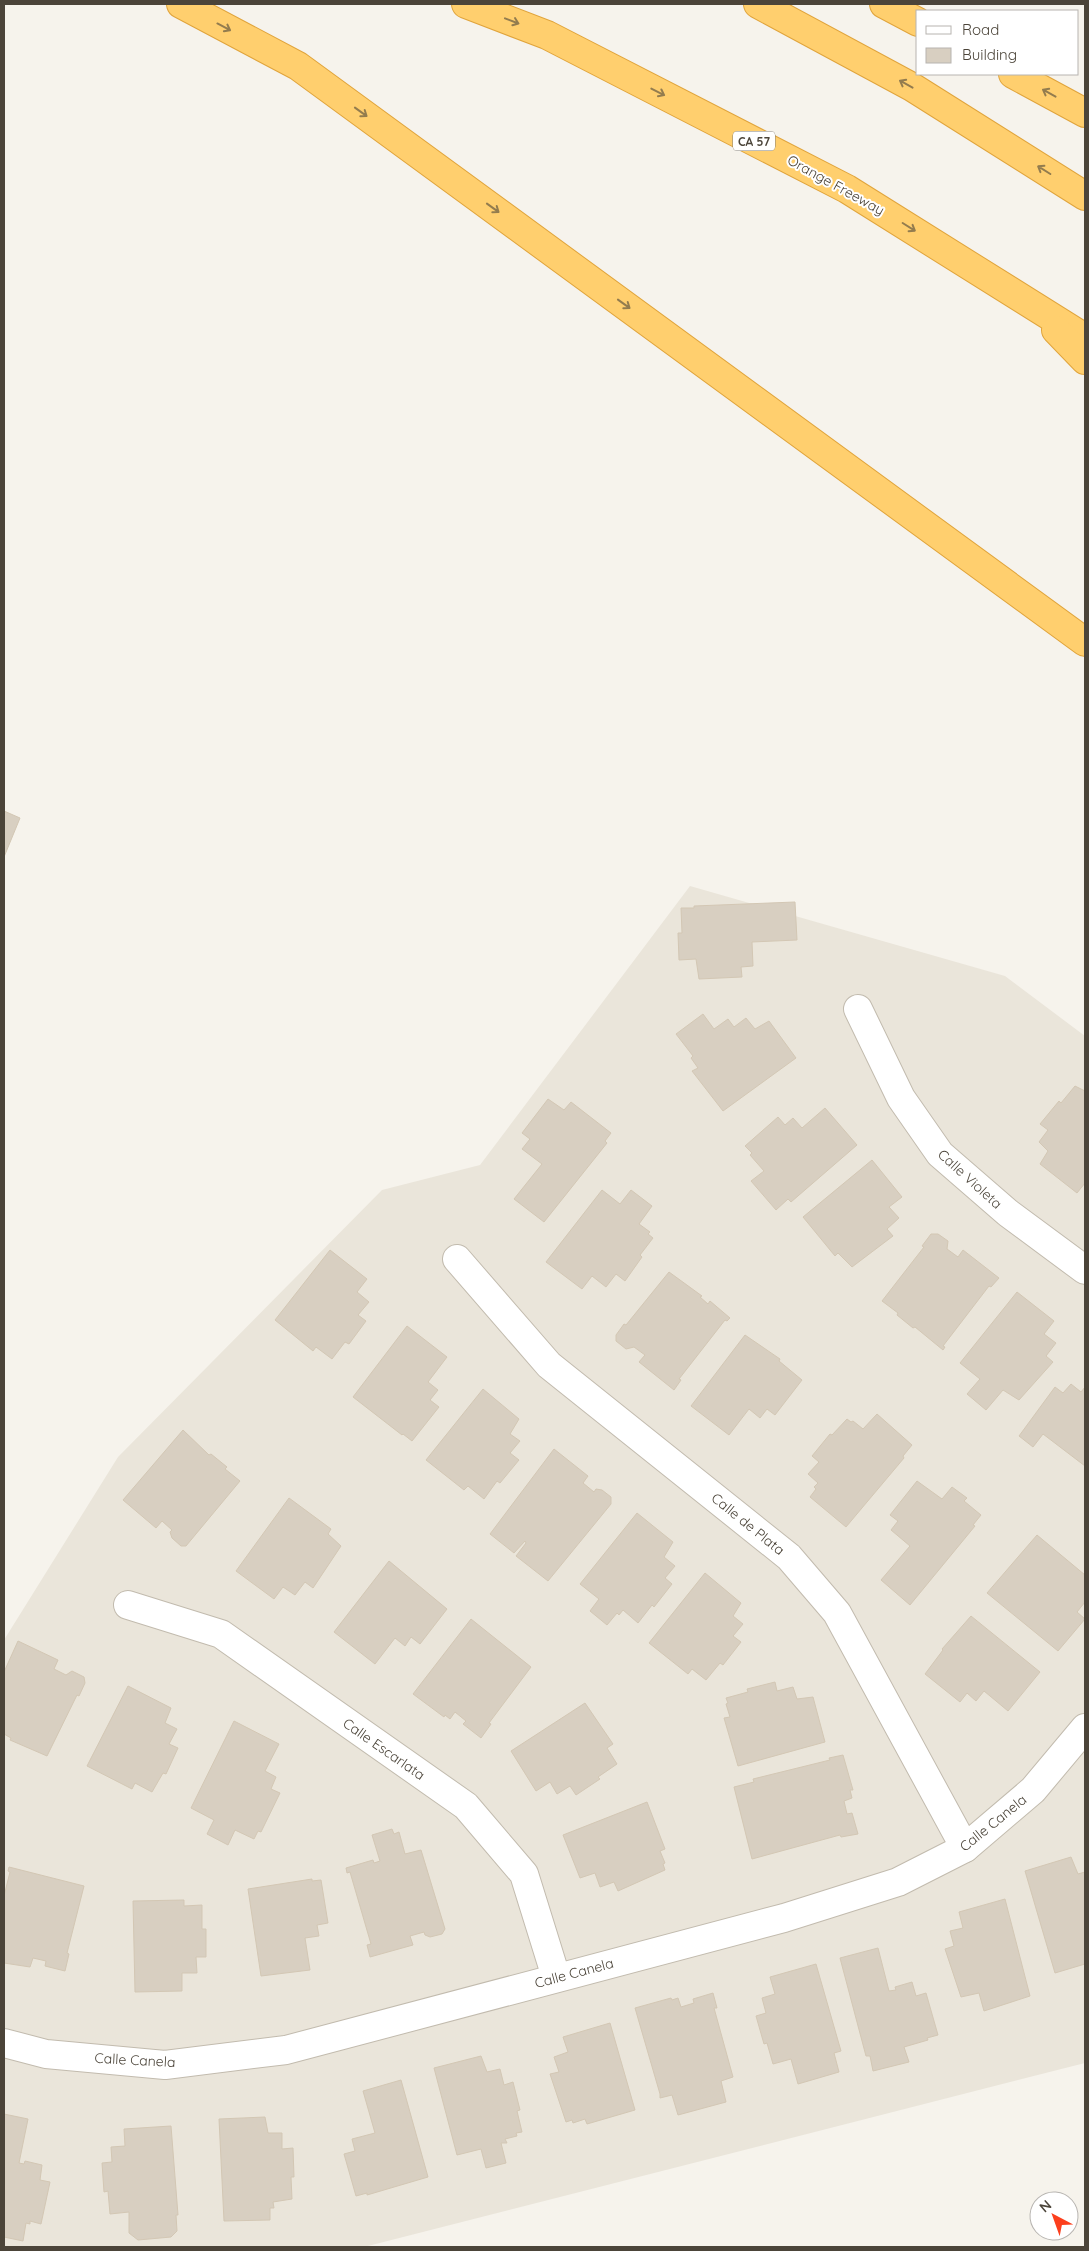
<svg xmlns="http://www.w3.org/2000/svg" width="1089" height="2251" font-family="Quicksand,sans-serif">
<rect width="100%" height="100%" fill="#f6f3ec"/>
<polygon fill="#eae5da" points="690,886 1005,976 1085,1036 1085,2063 364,2247 4,2247 4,1640 118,1457 382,1190 480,1165"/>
<g fill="#d8cfc1" stroke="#d3c7b4">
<polygon points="4,811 20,818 4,857"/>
<polygon points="795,902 797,940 752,942 753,966 741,967 742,977 699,979 696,959 679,960 678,933 682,933 681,908 694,908 694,906"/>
<polygon points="703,1014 714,1029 728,1019 734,1027 746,1018 755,1029 769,1021 796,1058 723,1111 692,1071 698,1068 691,1058 693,1056 676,1034"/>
<polygon points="1075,1086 1085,1091 1085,1183 1077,1193 1040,1164 1048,1151 1039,1142 1048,1130 1040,1124 1059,1101 1061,1103"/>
<polygon points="548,1099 564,1110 571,1102 611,1133 605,1141 607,1143 544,1222 514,1199 542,1164 522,1149 530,1139 522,1133"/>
<polygon points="825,1108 857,1145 791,1202 788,1199 776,1210 751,1181 764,1171 750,1155 752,1153 745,1146 778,1117 785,1125 793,1118 802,1128"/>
<polygon points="872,1160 902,1197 889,1207 899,1218 887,1229 893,1236 852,1267 838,1253 835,1256 803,1217"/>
<polygon points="602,1190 620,1204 631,1190 652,1206 639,1224 650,1232 648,1234 653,1238 640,1255 642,1257 625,1281 616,1274 606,1287 592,1276 582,1289 546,1262"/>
<polygon points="931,1234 938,1234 948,1241 947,1249 958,1257 963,1250 999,1278 991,1287 989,1286 943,1346 945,1347 943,1350 915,1327 913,1328 897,1315 898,1313 882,1301 924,1247 922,1246"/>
<polygon points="330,1250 367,1279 357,1292 369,1302 358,1315 366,1321 349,1344 345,1342 332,1359 316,1347 313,1351 275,1320"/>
<polygon points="669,1272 702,1296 700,1297 708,1304 710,1301 730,1318 727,1321 725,1320 679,1379 681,1380 674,1390 639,1362 645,1355 634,1347 626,1349 616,1341 616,1335 624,1324 626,1325"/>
<polygon points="1017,1292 1054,1321 1044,1334 1056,1343 1046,1356 1053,1362 1019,1400 1003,1390 986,1410 967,1394 980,1379 960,1363"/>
<polygon points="407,1326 447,1357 428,1382 438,1390 430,1400 439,1407 412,1441 403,1434 402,1435 353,1397"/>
<polygon points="745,1335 780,1359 779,1361 802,1380 775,1415 767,1409 760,1418 749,1409 729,1435 691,1406"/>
<polygon points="1071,1384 1081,1392 1085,1387 1085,1466 1043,1434 1033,1447 1019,1436 1055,1387 1063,1393"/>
<polygon points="483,1389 519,1419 510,1434 520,1441 510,1453 519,1460 500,1483 497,1481 484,1499 468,1486 464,1490 426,1460"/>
<polygon points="877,1414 912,1445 903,1456 904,1458 846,1527 810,1497 816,1489 814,1487 818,1483 808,1474 819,1462 812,1456 830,1434 832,1435 847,1419 851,1422 853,1421 863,1429"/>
<polygon points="183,1430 209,1455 211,1454 227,1467 225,1469 240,1481 186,1546 181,1546 172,1538 170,1532 172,1530 162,1521 156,1528 123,1500"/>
<polygon points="554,1449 588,1476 583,1483 594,1492 596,1489 602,1490 611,1497 611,1504 548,1581 516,1556 526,1543 525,1541 514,1553 490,1534"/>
<polygon points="917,1481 942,1499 952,1487 967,1498 964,1501 981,1515 973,1525 975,1526 910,1605 881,1580 910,1546 891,1530 898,1521 890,1515"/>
<polygon points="289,1498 331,1529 328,1534 341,1546 313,1588 305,1582 295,1595 283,1587 274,1599 236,1571"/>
<polygon points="637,1513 673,1542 664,1557 675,1566 665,1578 672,1584 654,1607 652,1605 638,1623 623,1610 619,1615 617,1613 607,1625 590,1611 599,1599 580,1584"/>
<polygon points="1037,1535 1085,1575 1085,1602 1077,1612 1085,1619 1058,1651 987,1593"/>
<polygon points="389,1561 447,1609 420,1644 411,1637 405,1646 395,1638 375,1664 334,1632"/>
<polygon points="705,1573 741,1603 733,1616 743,1624 733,1636 741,1642 723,1665 720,1663 706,1680 692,1669 688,1674 649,1643"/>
<polygon points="971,1616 1040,1672 1008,1711 984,1691 976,1701 967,1693 960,1702 925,1674 943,1650 942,1649"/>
<polygon points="471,1619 531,1667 489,1723 491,1724 481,1738 463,1724 466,1721 455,1712 450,1719 445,1715 444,1717 413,1694"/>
<polygon points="18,1641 58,1660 54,1669 66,1675 72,1671 84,1677 85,1683 79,1696 77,1695 47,1756 10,1740 11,1738 4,1734 4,1672"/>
<polygon points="775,1682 777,1691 793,1687 797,1699 813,1697 825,1742 738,1766 724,1718 730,1717 726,1704 728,1703 726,1698 748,1692 747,1689"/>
<polygon points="128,1686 171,1708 165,1723 177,1729 169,1744 178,1748 166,1774 163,1773 152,1792 135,1783 132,1789 87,1766"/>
<polygon points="585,1703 613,1744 607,1748 617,1764 598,1777 600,1779 576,1795 570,1786 557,1794 550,1782 536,1791 511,1751"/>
<polygon points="234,1721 279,1744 265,1771 276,1777 271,1789 280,1793 261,1832 258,1831 254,1839 235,1830 228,1845 207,1834 214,1820 191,1808"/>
<polygon points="843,1755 853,1790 850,1790 852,1798 844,1801 847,1814 852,1813 858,1834 841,1837 840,1835 752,1859 734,1787 754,1782 753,1779 830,1760 829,1758"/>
<polygon points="647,1802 665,1849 660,1851 665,1863 663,1864 665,1870 618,1891 614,1882 600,1887 595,1873 580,1878 563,1835"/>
<polygon points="392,1829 394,1834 399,1832 405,1854 421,1850 445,1929 442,1934 430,1937 425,1935 424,1932 410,1936 413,1945 370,1957 367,1945 371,1944 350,1872 347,1873 346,1868 373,1860 374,1863 380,1861 372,1835"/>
<polygon points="1071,1857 1078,1874 1085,1872 1085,1964 1055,1973 1025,1871"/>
<polygon points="9,1867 84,1886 67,1953 69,1954 65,1971 45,1966 46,1961 33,1958 30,1967 4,1963 4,1896 10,1872 8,1871"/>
<polygon points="312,1879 312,1881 321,1880 328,1923 317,1925 319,1936 305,1938 310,1970 261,1976 248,1889"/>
<polygon points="1005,1899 1030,1996 984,2011 979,1993 961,1997 945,1949 954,1946 950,1931 963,1928 959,1912"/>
<polygon points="184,1900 184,1906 202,1905 202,1929 206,1929 206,1957 196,1957 197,1973 182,1973 182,1991 135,1992 133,1901"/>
<polygon points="878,1948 889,1991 896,1990 895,1987 912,1982 916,1996 926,1993 938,2035 927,2038 928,2040 904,2047 909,2062 873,2071 870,2056 866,2056 840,1958"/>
<polygon points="816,1964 841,2051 834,2053 839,2072 798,2084 791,2059 773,2064 767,2043 764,2044 756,2016 766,2013 762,1998 775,1994 770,1977"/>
<polygon points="713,1993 717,2008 714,2008 733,2077 721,2081 726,2102 678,2115 672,2095 660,2098 660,2094 635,2008 671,1998 672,2000 678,1998 681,2007 694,2003 693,1999"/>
<polygon points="610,2023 635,2110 587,2124 585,2119 573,2123 572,2120 566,2122 550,2074 559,2072 554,2057 568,2052 563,2037"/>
<polygon points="481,2056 487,2072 500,2069 504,2085 513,2082 520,2110 517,2111 522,2132 516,2133 517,2136 505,2139 507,2143 501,2143 506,2163 486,2168 481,2149 457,2155 434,2068"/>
<polygon points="401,2080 428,2177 367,2195 367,2193 356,2196 344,2154 355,2151 352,2139 375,2133 363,2091"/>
<polygon points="4,2114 28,2119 19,2163 24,2164 25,2161 42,2165 40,2180 50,2182 41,2224 30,2221 30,2224 26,2223 23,2241 4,2237"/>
<polygon points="265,2117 268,2133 282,2133 282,2149 293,2148 294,2177 291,2177 292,2199 273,2202 274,2208 270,2208 270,2220 224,2221 219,2119"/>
<polygon points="171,2126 178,2215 176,2215 177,2231 171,2237 138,2240 129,2233 129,2212 110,2214 108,2191 104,2192 102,2163 112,2162 111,2147 125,2146 124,2129"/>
</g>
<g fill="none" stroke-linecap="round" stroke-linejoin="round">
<g stroke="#c2bbae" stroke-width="30">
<g id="minor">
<polyline points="858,1009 901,1098 940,1154 1008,1213 1085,1270"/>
<polyline points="457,1259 549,1365 789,1557 837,1613 965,1848"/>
<polyline points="128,1605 221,1634 466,1806 524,1874 556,1977"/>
<polyline points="4,2043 46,2054 165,2065 286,2050 784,1918 898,1882 965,1848 1033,1790 1085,1728"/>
</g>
</g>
<g stroke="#e0a43c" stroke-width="30">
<g id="highway">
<polyline points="181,4 298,66 1085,642"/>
<polyline points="466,4 547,35 847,189 1085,338"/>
<polyline points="758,4 912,87 1085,196"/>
<polyline points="884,4 918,22"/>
<polyline points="1013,74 1085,113"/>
<polyline points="1056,330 1085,360"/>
</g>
</g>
<use href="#minor" stroke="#fff" stroke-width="28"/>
<use href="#highway" stroke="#ffcf6e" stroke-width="28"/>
</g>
<defs><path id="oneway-shaft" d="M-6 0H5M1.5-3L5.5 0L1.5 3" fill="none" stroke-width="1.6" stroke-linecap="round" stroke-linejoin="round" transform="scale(1.25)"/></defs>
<g stroke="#937c4e">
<use href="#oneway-shaft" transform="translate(512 21) rotate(21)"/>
<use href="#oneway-shaft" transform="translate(224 27) rotate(28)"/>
<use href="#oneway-shaft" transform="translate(906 84) rotate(-151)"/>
<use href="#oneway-shaft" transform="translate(658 92) rotate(27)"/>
<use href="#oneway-shaft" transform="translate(1049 93) rotate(-151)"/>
<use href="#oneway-shaft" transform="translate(361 112) rotate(36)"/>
<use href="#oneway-shaft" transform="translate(1044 170) rotate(-148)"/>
<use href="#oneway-shaft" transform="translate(493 208) rotate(36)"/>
<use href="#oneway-shaft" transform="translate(909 227) rotate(32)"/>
<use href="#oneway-shaft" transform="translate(624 304) rotate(36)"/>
</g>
<g text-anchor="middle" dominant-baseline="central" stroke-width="4" stroke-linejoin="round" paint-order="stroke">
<rect fill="#fff" stroke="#817c74" stroke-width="1" x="733" y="131.5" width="42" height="19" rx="4"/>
<g font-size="12" font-weight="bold" fill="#4b4439">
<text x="754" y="141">CA 57</text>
</g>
<g font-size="14" fill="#4b4439" stroke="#fff">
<text transform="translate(836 185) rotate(29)">Orange Freeway</text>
<text transform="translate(970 1179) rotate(42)">Calle Violeta</text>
<text transform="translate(748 1524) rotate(39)">Calle de Plata</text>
<text transform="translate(384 1749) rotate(35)">Calle Escarlata</text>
<text transform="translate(993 1823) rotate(-39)">Calle Canela</text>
<text transform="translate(574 1973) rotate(-15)">Calle Canela</text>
<text transform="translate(135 2060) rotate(3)">Calle Canela</text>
</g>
</g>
<rect width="1089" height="2251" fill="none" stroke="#4b4439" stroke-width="10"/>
<rect x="916" y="10" width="162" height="65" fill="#ffffff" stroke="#b7b4b0"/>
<rect x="926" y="26" width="25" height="8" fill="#ffffff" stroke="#b7b4b0"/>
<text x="962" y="35" font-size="15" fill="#4b4439">Road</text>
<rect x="926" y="48" width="25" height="15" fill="#d8cfc1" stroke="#b7b4b0"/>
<text x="962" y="60" font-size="15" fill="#4b4439">Building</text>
<g transform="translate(1054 2216) rotate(319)"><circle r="24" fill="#ffffff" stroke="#b7b4b0"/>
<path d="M0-4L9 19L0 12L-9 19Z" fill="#fc3f1d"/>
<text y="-8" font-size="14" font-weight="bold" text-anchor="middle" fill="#4b4439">N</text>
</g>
</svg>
